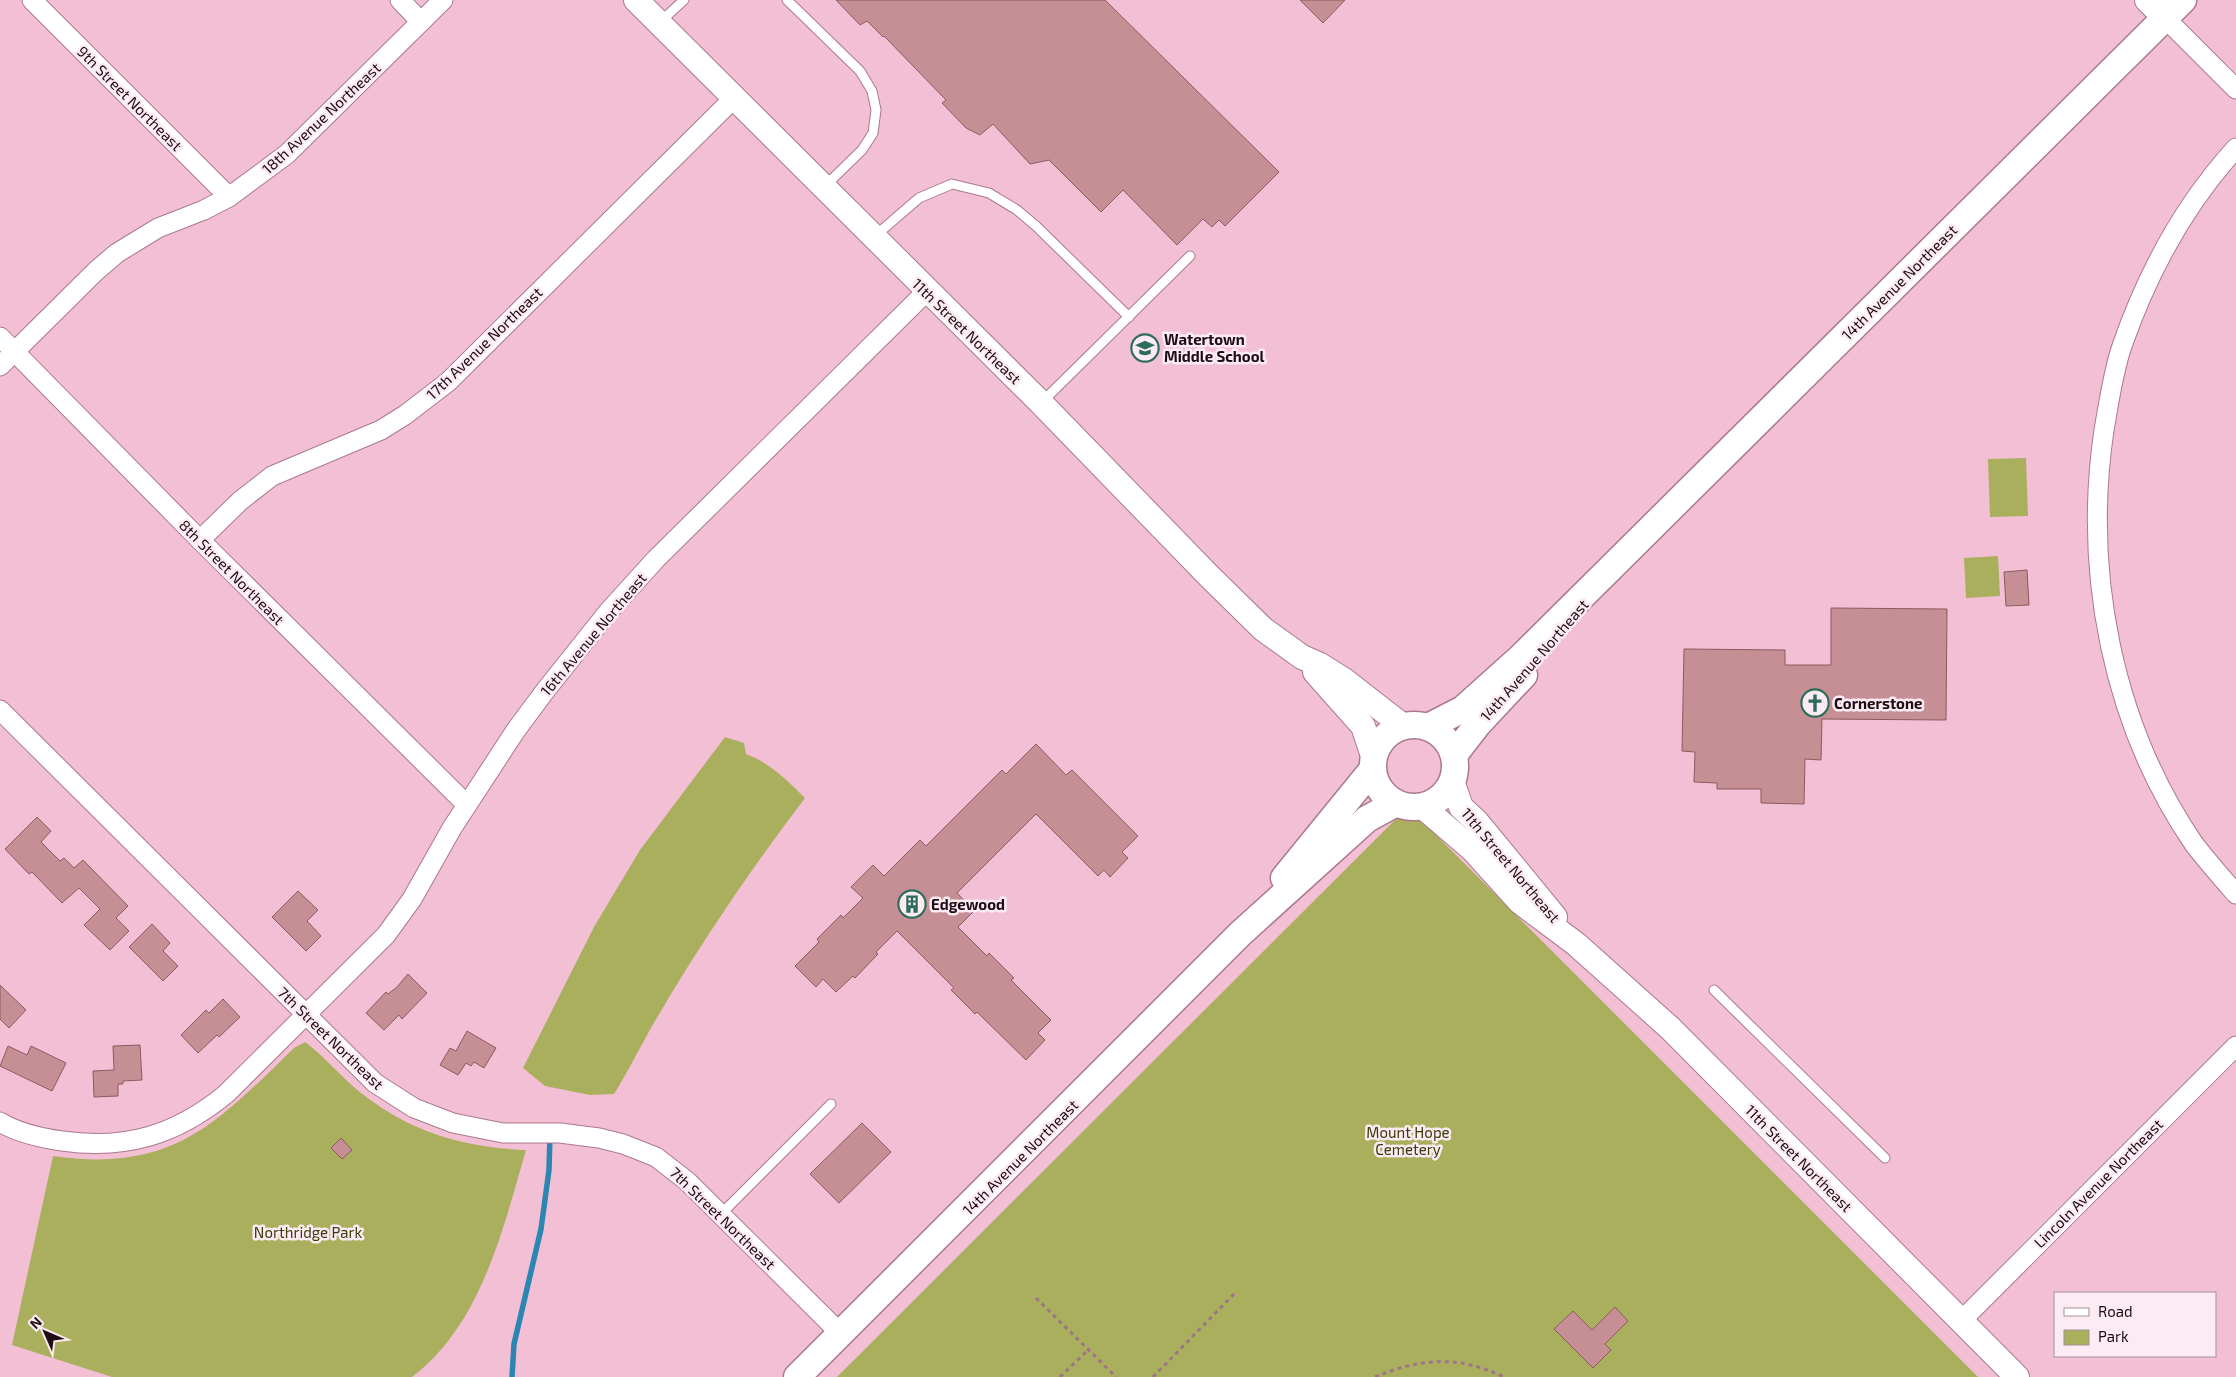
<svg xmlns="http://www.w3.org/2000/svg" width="2236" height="1377" font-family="'Exo 2',sans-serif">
<rect width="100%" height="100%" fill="#f3bfd4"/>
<g fill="#aaaf5e">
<polygon points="2026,458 2028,516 1990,517 1988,459"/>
<polygon points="1998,556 2000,596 1966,598 1964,558"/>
<path d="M725 737 744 743 746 754C770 763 787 780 805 798 751 869 700 944 655 1021 641 1045 629 1070 614 1094L590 1095 545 1086 523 1068 594 927 640 850Z"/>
<polygon points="1408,807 1978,1377 837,1377"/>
<path d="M305 1042C327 1058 343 1080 365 1096 413 1133 467 1148 526 1150 503 1229 481 1325 412 1377H112L12 1345 53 1156C172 1173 215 1125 294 1048Z"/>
</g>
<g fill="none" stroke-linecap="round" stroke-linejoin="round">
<polyline stroke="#2b86b2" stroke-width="5.5" points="512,1377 514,1344 541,1229 549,1170 550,1135"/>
</g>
<g fill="#c58f95" stroke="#8c5a60">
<polygon points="836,0 1105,0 1279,172 1225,226 1219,220 1212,227 1203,219 1177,245 1123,190 1101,212 1049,160 1030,164 993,124 980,135 966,128 942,103 946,100 884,36 883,37 867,21 860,25"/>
<polygon points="1300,0 1345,0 1323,23"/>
<polygon points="2027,570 2029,605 2006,606 2004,572"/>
<polygon points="1831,608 1947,609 1946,720 1822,719 1821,760 1805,759 1804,804 1761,803 1761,789 1717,789 1717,783 1694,782 1695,752 1682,751 1684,649 1785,650 1785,665 1831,665"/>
<polygon points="1036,744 1066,775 1072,770 1138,836 1122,852 1128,858 1110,877 1104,870 1098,876 1036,814 957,893 974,911 958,927 987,956 989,953 1014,978 1011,980 1051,1020 1038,1033 1045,1040 1026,1060 977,1012 975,1014 951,990 954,988 897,931 876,952 878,954 855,978 853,976 836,992 823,979 816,987 795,966 819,942 817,939 841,915 843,918 863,898 851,887 873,865 884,876 920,840 926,846 1002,770 1006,774"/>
<polygon points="37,817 51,831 41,842 60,861 64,858 74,868 83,860 128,906 116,918 129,931 110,950 84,925 100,909 79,888 62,903 32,872 29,874 5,849"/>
<polygon points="298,891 318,910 307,921 321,936 306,951 272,917"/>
<polygon points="152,924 170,943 163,951 178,966 163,981 129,947"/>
<polygon points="408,974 427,993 402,1019 399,1015 384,1030 366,1013 386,992 388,994 397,987"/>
<polygon points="0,985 26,1010 9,1028 0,1019"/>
<polygon points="223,999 240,1017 219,1037 217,1035 198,1053 181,1035 206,1010 209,1013"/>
<polygon points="467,1031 496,1048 484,1068 474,1062 471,1066 466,1063 458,1075 440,1065 450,1048 456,1051"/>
<polygon points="140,1045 142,1080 123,1081 123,1084 118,1084 118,1096 94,1097 93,1071 114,1070 113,1046"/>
<polygon points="8,1046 27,1055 31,1046 66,1063 52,1091 0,1066"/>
<polygon points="862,1123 891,1152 839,1203 810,1174"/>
<polygon points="341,1138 352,1150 342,1159 331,1148"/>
<polygon points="1615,1307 1628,1321 1605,1344 1611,1350 1593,1368 1554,1329 1573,1311 1592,1330"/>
</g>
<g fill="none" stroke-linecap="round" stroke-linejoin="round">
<g stroke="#aa798e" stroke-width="11">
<g id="service">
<polyline points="787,0 860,71 872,91 876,110 873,133 862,150 825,186"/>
<polyline points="660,22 684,0"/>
<polyline points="875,236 919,198 952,184 989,193 1017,210 1036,226 1129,317"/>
<polyline points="1041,403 1190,256"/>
<polyline points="1714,990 1885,1158"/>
<polyline points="721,1214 831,1104"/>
</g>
</g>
<g stroke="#aa798e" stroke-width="21">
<g id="minor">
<polyline points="32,0 229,197"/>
<polyline points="400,0 421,22"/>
<polyline points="2165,18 2236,89"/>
<path d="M2236 148C2185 204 2147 274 2122 346 2113 372 2109 402 2104 430 2083 572 2112 724 2194 844 2207 861 2222 878 2236 894"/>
<polyline points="0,337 200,540 467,805"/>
<polyline points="0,366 96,271 117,253 158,228 204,210 229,197 287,154 443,0"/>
<polyline points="200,540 240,501 272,476 381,430 405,415 448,382 734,98"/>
<polyline points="0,710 375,1083 414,1108 453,1123 503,1133 560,1133 599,1138 623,1144 656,1157 687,1181 841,1334"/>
<path d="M0 1122C18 1133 41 1138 62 1141 126 1150 176 1135 226 1094L386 935 412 899 452 828 516 730 545 691 608 612 656 559 927 291"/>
<polyline points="1961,1321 2236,1046"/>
</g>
</g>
<g stroke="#aa798e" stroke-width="26">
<g id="tertiary">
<polyline points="636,0 1041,403 1209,576 1263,629 1302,657 1320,665 1344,680 1403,726"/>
<polyline points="2147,0 2165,18"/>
<polyline points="1315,672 1363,726 1373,756"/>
<polyline points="1452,781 1461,807 1477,822 1555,917"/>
<polyline points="1423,807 1473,850 1520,902 1576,944 1670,1028 2017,1377"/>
</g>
</g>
<g stroke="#aa798e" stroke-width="29">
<g id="secondary">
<circle cx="1414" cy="766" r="41"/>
<polyline points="1428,727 1463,709 1521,657 2183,0"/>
<polyline points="1454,755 1478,724 1524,675"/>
<polyline points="1284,878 1372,770"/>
<polyline points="797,1377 1240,934 1367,819 1396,803"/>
</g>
</g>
<g stroke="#9c7686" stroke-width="3" stroke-dasharray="4 4" stroke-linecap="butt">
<polyline points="1036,1298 1116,1377"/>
<polyline points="1060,1377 1089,1349"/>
<polyline points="1153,1377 1234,1294"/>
<path d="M1375 1377C1421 1358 1458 1355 1504 1377"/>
</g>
<use href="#service" stroke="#fff" stroke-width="9"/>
<use href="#minor" stroke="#fff" stroke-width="19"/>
<use href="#tertiary" stroke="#fff" stroke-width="24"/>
<use href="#secondary" stroke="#fff" stroke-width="26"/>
</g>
<defs>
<g id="school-ring" transform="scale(1.4375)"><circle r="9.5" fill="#fcebf2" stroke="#2c6c5a" stroke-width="1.5"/><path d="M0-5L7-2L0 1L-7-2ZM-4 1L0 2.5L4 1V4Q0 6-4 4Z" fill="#2c6c5a"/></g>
<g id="church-ring" transform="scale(1.4375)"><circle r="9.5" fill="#fcebf2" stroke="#2c6c5a" stroke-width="1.5"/><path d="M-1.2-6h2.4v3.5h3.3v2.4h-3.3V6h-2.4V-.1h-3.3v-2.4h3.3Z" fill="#2c6c5a"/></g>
<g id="building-ring" transform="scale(1.4375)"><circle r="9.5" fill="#fcebf2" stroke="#2c6c5a" stroke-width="1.5"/><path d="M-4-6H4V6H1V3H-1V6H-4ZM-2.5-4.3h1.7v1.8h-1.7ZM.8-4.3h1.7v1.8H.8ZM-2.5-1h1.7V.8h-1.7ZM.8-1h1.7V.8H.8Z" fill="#2c6c5a"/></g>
</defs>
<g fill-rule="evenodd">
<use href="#school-ring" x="1145" y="348"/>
<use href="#church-ring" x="1815" y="703"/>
<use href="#building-ring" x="912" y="904"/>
</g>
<g text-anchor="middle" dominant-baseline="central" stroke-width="5" stroke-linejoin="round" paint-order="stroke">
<g font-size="15" fill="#1d0c14" stroke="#fcebf2">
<text transform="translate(130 98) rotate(45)">9th Street Northeast</text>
<text transform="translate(321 118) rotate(-43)">18th Avenue Northeast</text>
<text transform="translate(1899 282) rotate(-45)">14th Avenue Northeast</text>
<text transform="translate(967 331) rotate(44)">11th Street Northeast</text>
<text transform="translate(484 343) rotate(-44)">17th Avenue Northeast</text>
<text transform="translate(232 572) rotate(45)">8th Street Northeast</text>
<text transform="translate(593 634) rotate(-50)">16th Avenue Northeast</text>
<text transform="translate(1534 660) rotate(-49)">14th Avenue Northeast</text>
<text transform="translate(1511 865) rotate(50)">11th Street Northeast</text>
<text transform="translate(331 1038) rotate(44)">7th Street Northeast</text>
<text transform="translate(1020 1157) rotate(-45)">14th Avenue Northeast</text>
<text transform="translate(1799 1158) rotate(45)">11th Street Northeast</text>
<text transform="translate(2098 1183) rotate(-45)">Lincoln Avenue Northeast</text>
<text transform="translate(723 1218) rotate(44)">7th Street Northeast</text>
</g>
<g font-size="15" font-weight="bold" fill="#1d0c14" stroke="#fcebf2" text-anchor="start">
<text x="1164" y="339">Watertown<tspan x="1164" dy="17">Middle School</tspan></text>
<text x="1834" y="703">Cornerstone</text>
<text x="931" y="904">Edgewood</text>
</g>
<g font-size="15" fill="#3a3c0a" stroke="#fcebf2">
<text x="1408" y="1132">Mount Hope<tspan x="1408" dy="17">Cemetery</tspan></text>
<text x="308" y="1232">Northridge Park</text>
</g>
</g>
<rect x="2054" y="1292" width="162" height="65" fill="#fcebf2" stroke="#a39299"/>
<rect x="2064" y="1308" width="25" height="8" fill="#ffffff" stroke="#a39299"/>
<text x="2098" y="1317" font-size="15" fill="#1d0c14">Road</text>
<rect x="2064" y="1330" width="25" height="15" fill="#aaaf5e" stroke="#a39299"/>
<text x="2098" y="1342" font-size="15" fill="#1d0c14">Park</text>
<g transform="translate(45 1332) rotate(315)" stroke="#fcebf2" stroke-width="4" paint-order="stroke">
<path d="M0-4L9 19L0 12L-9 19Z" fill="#1d0c14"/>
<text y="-8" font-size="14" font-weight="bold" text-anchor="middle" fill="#1d0c14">N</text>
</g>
</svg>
